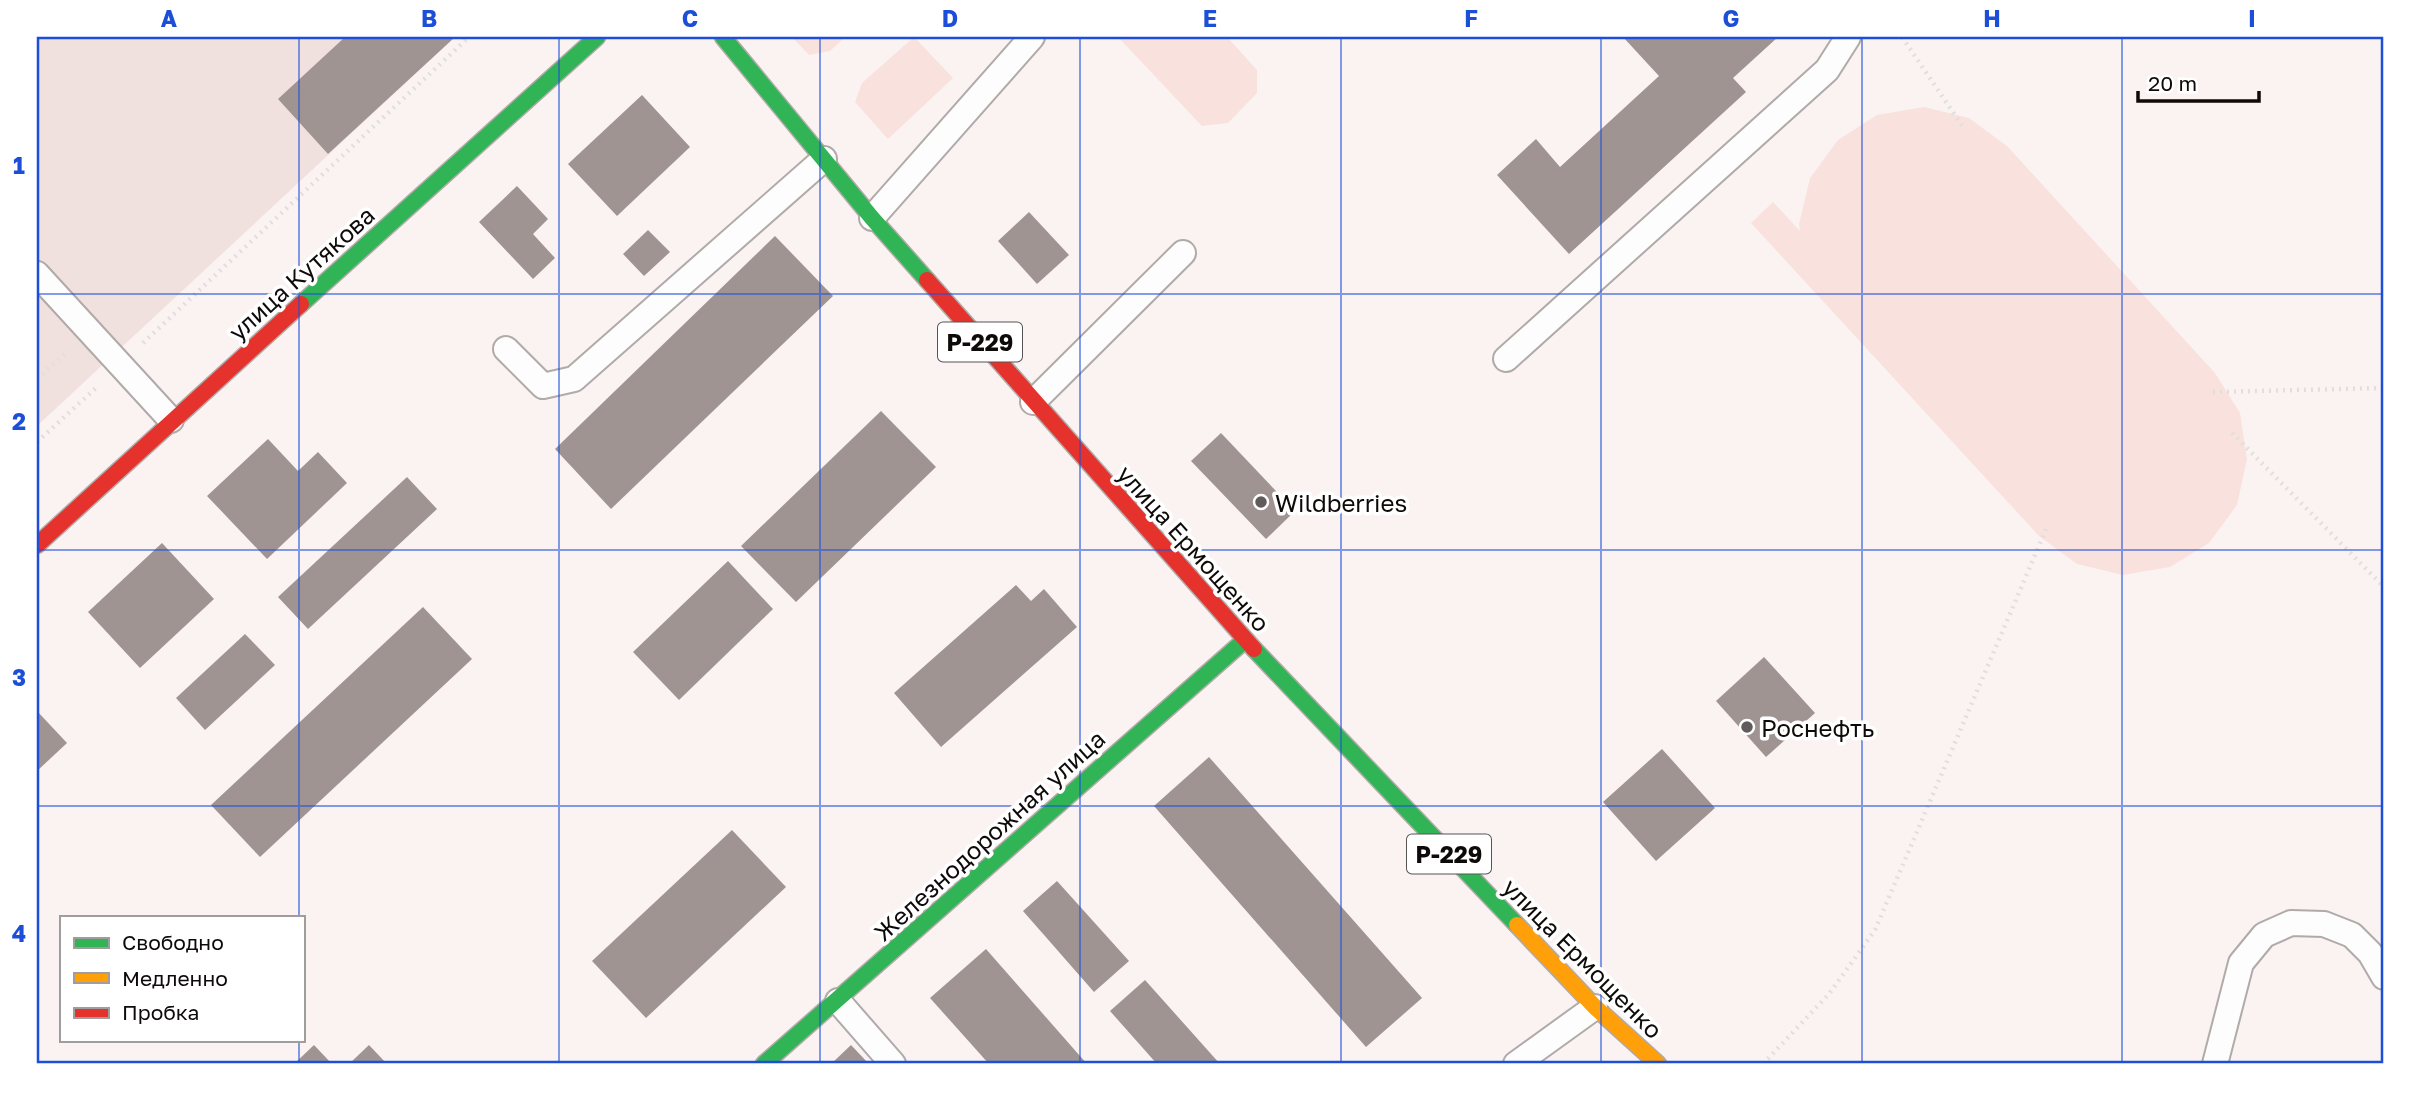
<svg xmlns="http://www.w3.org/2000/svg" width="2421" height="1101" font-family="'Golos Text',sans-serif">
<rect width="100%" height="100%" fill="#faf3f2"/>
<polygon fill="#f0e1df" points="37,37 455,37 37,426"/>
<g fill="#f9e1de">
<polygon points="792,37 845,37 830,51 809,55"/>
<polygon points="914,37 953,78 888,139 855,102 862,83"/>
<polygon points="1118,37 1227,37 1257,70 1257,93 1228,123 1202,126"/>
<polygon points="1924,107 1969,118 2007,146 2215,373 2240,413 2247,459 2237,505 2209,543 2170,567 2123,575 2077,564 2039,536 1751,223 1773,202 1800,231 1799,224 1810,178 1838,140 1877,115"/>
</g>
<g fill="#a09493">
<polygon points="345,37 455,37 328,154 278,99"/>
<polygon points="1623,37 1778,37 1733,78 1746,92 1569,254 1497,175 1536,139 1560,167 1659,76"/>
<polygon points="642,95 690,147 617,216 568,164"/>
<polygon points="517,186 548,219 533,234 555,258 533,279 479,222"/>
<polygon points="1029,212 1069,255 1037,284 998,241"/>
<polygon points="648,230 670,252 644,276 623,254"/>
<polygon points="775,236 833,296 611,509 555,449"/>
<polygon points="881,411 936,467 796,602 741,546"/>
<polygon points="1221,433 1295,511 1266,539 1191,461"/>
<polygon points="268,439 298,471 318,452 347,483 267,559 207,496"/>
<polygon points="407,477 437,509 308,629 278,597"/>
<polygon points="162,543 214,599 140,668 88,612"/>
<polygon points="728,561 773,609 679,700 633,652"/>
<polygon points="1016,585 1031,601 1044,589 1077,627 941,747 894,693"/>
<polygon points="423,607 472,659 260,857 211,805"/>
<polygon points="245,634 275,665 205,730 176,698"/>
<polygon points="1764,657 1815,713 1766,757 1716,701"/>
<polygon points="37,711 67,743 37,771"/>
<polygon points="1662,749 1715,808 1656,861 1603,802"/>
<polygon points="1209,757 1422,998 1366,1047 1154,806"/>
<polygon points="732,830 786,887 646,1018 592,961"/>
<polygon points="1057,881 1129,961 1094,992 1023,911"/>
<polygon points="986,949 1087,1064 989,1064 930,998"/>
<polygon points="1145,980 1220,1064 1157,1064 1110,1011"/>
<polygon points="314,1045 332,1064 294,1064"/>
<polygon points="369,1045 387,1064 349,1064"/>
<polygon points="851,1045 869,1064 831,1064"/>
</g>
<g fill="none" stroke-linecap="round" stroke-linejoin="round">
<g stroke="#b0aaa9" stroke-width="28">
<g id="lane">
<polyline points="872,218 1032,37"/>
<polyline points="37,274 171,420"/>
<polyline points="506,349 543,386 574,379 824,159"/>
<polyline points="1506,359 1827,70 1848,37"/>
<polyline points="1033,402 1183,253"/>
<polyline points="838,1001 893,1064"/>
<polyline points="1516,1064 1595,1007"/>
<polyline points="2215,1064 2241,963 2264,935 2291,923 2324,924 2352,935 2370,953 2384,977"/>
</g>
</g>
<g stroke="#b0aaa9" stroke-width="19">
<g id="fast">
<polyline points="723,37 872,218 927,280"/>
<polyline points="301,304 597,37"/>
<polyline points="1254,649 1517,925"/>
<polyline points="764,1064 1245,640"/>
</g>
</g>
<g stroke="#b0aaa9" stroke-width="19">
<polyline id="slow" points="1517,925 1595,1007 1658,1064"/>
</g>
<g stroke="#b0aaa9" stroke-width="19">
<g id="jam">
<polyline points="927,280 1254,649"/>
<polyline points="37,545 301,304"/>
</g>
</g>
<g stroke="#e1dfde" stroke-width="4.5" stroke-dasharray="2 5" stroke-linecap="butt">
<polyline points="1902,37 1965,130"/>
<polyline points="143,343 469,37"/>
<polyline points="37,379 65,353"/>
<polyline points="2213,392 2384,388"/>
<polyline points="2232,433 2384,587"/>
<polyline points="37,442 96,388"/>
<polyline points="1763,1064 1829,994 1875,930 2047,527"/>
</g>
<use href="#lane" stroke="#fefdfd" stroke-width="24"/>
<use href="#fast" stroke="#30b455" stroke-width="16"/>
<use href="#slow" stroke="#ff9f0a" stroke-width="16"/>
<use href="#jam" stroke="#e5322d" stroke-width="16"/>
</g>
<path fill="none" stroke="#1d4ed8" stroke-width="2" stroke-opacity="0.55" d="M299 37V917M559 37V1064M820 37V1064M1080 37V1064M1341 37V1064M1601 37V1064M1862 37V1064M2122 37V1064M37 294H2384M37 550H2384M37 806H2384M299 1040V1064"/>
<g fill="#615c5b" stroke="#fff" stroke-width="2.5">
<circle cx="1261" cy="502" r="7"/>
<circle cx="1747" cy="727" r="7"/>
</g>
<g text-anchor="middle" dominant-baseline="central" stroke-width="7" stroke-linejoin="round" paint-order="stroke">
<g fill="#fff" stroke="#565454" stroke-width="2">
<rect x="938" y="322.5" width="84" height="39" rx="5"/>
<rect x="1407" y="834.5" width="84" height="39" rx="5"/>
</g>
<g font-size="23" font-weight="bold" fill="#0e0a0a">
<text x="980" y="342">Р-229</text>
<text x="1449" y="854">Р-229</text>
</g>
<g font-size="24" fill="#0e0a0a" stroke="#fff">
<text transform="translate(301 273) rotate(-42)">улица Кутякова</text>
<text transform="translate(1194 548) rotate(48)">улица Ермощенко</text>
<text transform="translate(989 835) rotate(-42)">Железнодорожная улица</text>
<text transform="translate(1583 958) rotate(45)">улица Ермощенко</text>
</g>
<g font-size="24" fill="#0e0a0a" stroke="#fff" text-anchor="start">
<text x="1275" y="502">Wildberries</text>
<text x="1761" y="727">Роснефть</text>
</g>
</g>
<rect width="2421" height="1101" fill="none" stroke="#ffffff" stroke-width="77"/>
<rect x="60" y="916" width="245" height="126" fill="#ffffff" stroke="#9f9d9d" stroke-width="2"/>
<rect x="74" y="938" width="35" height="10" fill="#30b455" stroke="#9f9d9d" stroke-width="2"/>
<text x="122" y="950" font-size="21" fill="#0e0a0a">Свободно</text>
<rect x="74" y="973" width="35" height="10" fill="#ff9f0a" stroke="#9f9d9d" stroke-width="2"/>
<text x="122" y="986" font-size="21" fill="#0e0a0a">Медленно</text>
<rect x="74" y="1008" width="35" height="10" fill="#e5322d" stroke="#9f9d9d" stroke-width="2"/>
<text x="122" y="1020" font-size="21" fill="#0e0a0a">Пробка</text>
<path d="M2138 91v10h121v-10" fill="none" stroke="#0e0a0a" stroke-width="3.5"/>
<text x="2148" y="91" font-size="21" fill="#0e0a0a" stroke="#ffffff" stroke-width="5" paint-order="stroke">20 m</text>
<rect x="38" y="38" width="2344" height="1024" fill="none" stroke="#1d4ed8" stroke-width="2.5"/>
<g font-size="23" text-anchor="middle" font-weight="bold" fill="#1d4ed8">
<text x="169" y="27">A</text>
<text x="429" y="27">B</text>
<text x="690" y="27">C</text>
<text x="950" y="27">D</text>
<text x="1210" y="27">E</text>
<text x="1471" y="27">F</text>
<text x="1731" y="27">G</text>
<text x="1992" y="27">H</text>
<text x="2252" y="27">I</text>
<text x="19" y="174">1</text>
<text x="19" y="430">2</text>
<text x="19" y="686">3</text>
<text x="19" y="942">4</text>
</g>
</svg>
